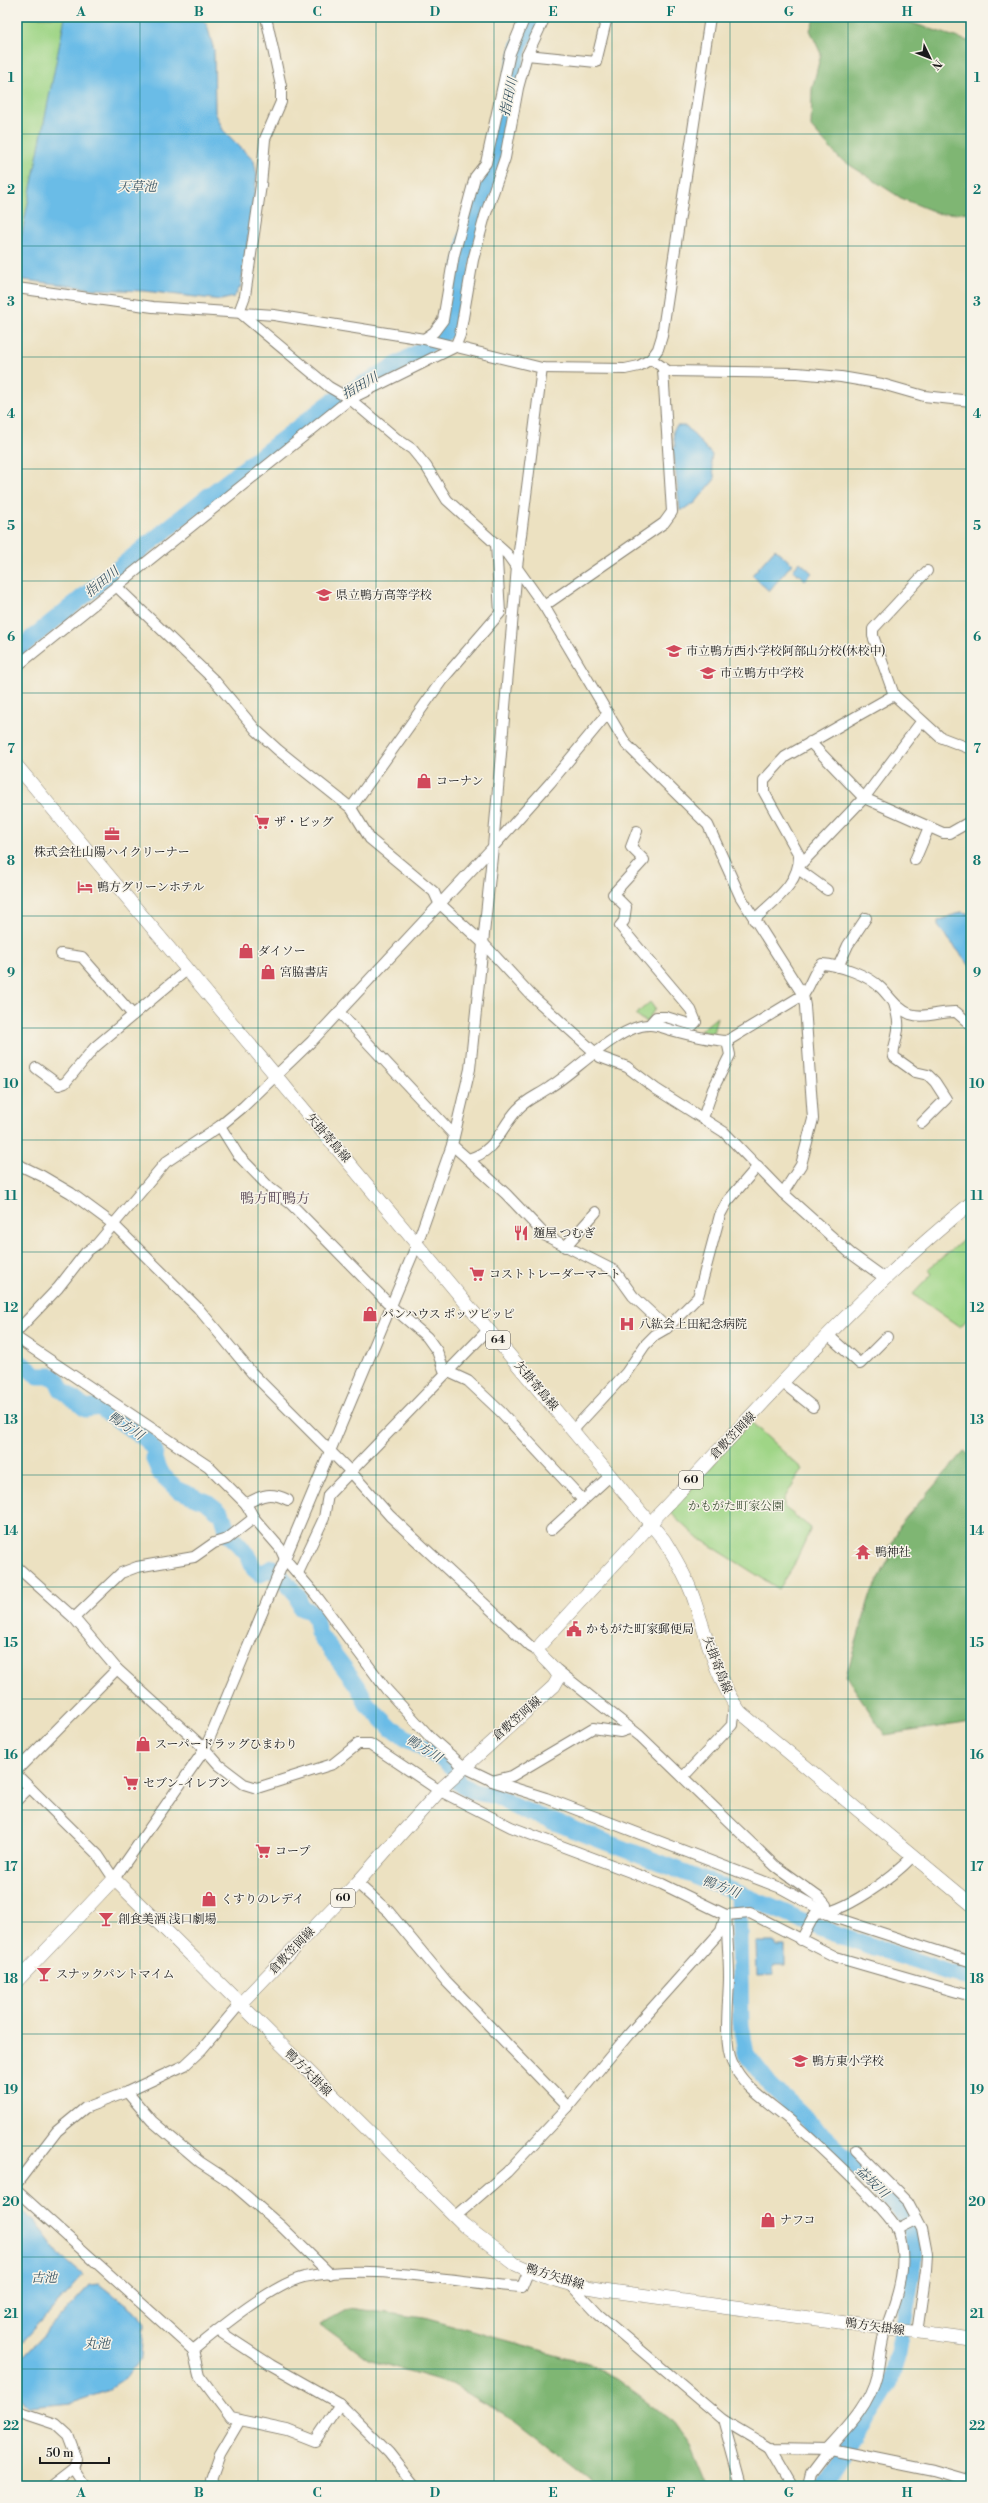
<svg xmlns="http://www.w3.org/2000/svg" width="988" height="2503" font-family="'Libre Bodoni','Noto Serif JP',serif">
<rect width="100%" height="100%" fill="#f7f3e8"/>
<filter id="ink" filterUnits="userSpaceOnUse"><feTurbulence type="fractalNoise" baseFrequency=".025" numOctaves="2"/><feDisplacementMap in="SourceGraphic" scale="8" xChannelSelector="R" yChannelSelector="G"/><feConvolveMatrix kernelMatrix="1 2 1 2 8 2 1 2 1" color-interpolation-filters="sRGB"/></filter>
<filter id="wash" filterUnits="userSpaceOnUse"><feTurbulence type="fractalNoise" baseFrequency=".012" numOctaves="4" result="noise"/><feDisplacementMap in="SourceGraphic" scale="16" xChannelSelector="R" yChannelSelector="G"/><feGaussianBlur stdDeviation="0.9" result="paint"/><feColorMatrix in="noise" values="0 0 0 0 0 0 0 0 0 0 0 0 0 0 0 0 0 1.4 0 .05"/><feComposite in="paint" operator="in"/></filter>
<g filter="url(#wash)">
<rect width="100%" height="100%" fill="#ece1c1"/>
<g fill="#9fd586" stroke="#5e7851">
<polygon points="17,17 66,17 17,270"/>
<polygon points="650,1002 655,1009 646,1022 635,1015"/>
<polygon points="717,1017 713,1033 700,1031"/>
<polygon points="971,1234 971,1315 960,1327 913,1294 932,1274 928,1269"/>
<polygon points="751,1422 802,1469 784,1499 784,1507 811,1528 792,1569 779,1589 697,1537 670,1512"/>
</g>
<g fill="#7fb673" stroke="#4e6948">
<polygon points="815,17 893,17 971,42 971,212 940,214 901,198 839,158 811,127 812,89 821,54 810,30"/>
<polygon points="964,1452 971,1455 971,1722 885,1735 846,1676 870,1596 891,1555 890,1547 902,1522"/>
<polygon points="349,2308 424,2318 584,2362 616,2378 674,2422 690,2445 707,2486 598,2486 514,2421 452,2384 368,2359 320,2324"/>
</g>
<g fill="#6bbce7" stroke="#446c82">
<polygon points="65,17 200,17 207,25 214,50 215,112 223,130 254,161 257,176 241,286 234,297 221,300 145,291 94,289 17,279 17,258"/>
<polygon points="677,426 686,426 712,455 711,461 715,479 695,503 680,511 673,449 675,447 673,431"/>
<polygon points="775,549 792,564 769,591 752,575"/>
<polygon points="800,562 812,573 805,580 793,570"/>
<polygon points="961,912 971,914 971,967 938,926 938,921"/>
<polygon points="756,1942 774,1942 776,1946 785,1946 785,1966 773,1966 774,1975 757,1976"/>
<polygon points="17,2207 35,2221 62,2257 83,2275 17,2348"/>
<polygon points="99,2284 138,2315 144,2324 142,2358 125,2379 107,2391 71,2403 29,2407 17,2394 17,2363 90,2285"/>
</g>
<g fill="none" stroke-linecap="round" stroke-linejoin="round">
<g stroke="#6bbce7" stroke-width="17">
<polyline points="17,650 202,501 330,403 414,355 452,327 466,239 496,159 508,90 520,44 535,17"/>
<polyline points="17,1360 38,1376 52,1376 57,1380 61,1389 86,1409 99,1407 147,1440 155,1451 154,1459 160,1473 178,1490 207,1502 222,1514 228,1533 248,1555 254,1569 260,1574 273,1568 298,1596 301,1608 310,1611 315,1617 318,1633 357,1685 367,1704 392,1729 445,1761 455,1770 456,1781 474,1792 497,1796 513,1806 738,1893 825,1930 950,1973 971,1977"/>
<polyline points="738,1893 741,2025 746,2054 770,2085 896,2205 905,2218 915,2243 914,2263 898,2352 890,2382 824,2486"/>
</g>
</g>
</g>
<g filter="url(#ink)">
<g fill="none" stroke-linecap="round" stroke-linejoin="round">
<g stroke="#847e6e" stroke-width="12">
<g id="minor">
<polyline points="266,17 281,86 281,102 265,139 261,185 245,296 239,312 329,387 350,399 397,439 412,449 426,466 447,500 507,554 544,606 626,744 708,825 740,896 803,995 805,1006 813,1119 801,1165 783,1193"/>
<polyline points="527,55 596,62 607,17"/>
<polyline points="17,288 153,307 274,315 424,339 542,368 625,369 639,366 651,359 658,349 662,336 710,17"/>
<polyline points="424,339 434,332 443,320 454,255 475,177 486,163 510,53 525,17"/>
<polyline points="651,359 668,371 797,373 841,377 882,384 924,396 971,401"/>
<polyline points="116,586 215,681 256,730 278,750 351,808 370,839 434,892 439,903 483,943 531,995 600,1057 627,1067 656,1089 724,1132 783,1193 850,1253 886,1279"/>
<polyline points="544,606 664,523 672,512 663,369"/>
<polyline points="17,666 350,399 455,347 460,335 473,260 485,216 505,158 518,88 527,55 545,17"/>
<polyline points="894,695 873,636 873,629 927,571"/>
<polyline points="810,742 864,798 943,833 950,833 971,821"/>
<polyline points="351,808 442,680 500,613 496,543"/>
<polyline points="637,831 631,847 644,860 613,894 626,907 624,921 620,926 691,1010 696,1022 693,1025 666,1017 656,1017 649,1025"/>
<polyline points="915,860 929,827"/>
<polyline points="799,866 864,798 921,722"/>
<polyline points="798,869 827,890"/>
<path d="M754 920C773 901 800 884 799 855L764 792V780L785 757 894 695 940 737 971 749"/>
<polyline points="61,954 82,957 133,1015"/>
<polyline points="838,967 848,945 866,918"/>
<path d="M894 1003C897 1014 900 1024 897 1035 896 1044 892 1049 894 1057L915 1072 928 1075 935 1082 946 1099 922 1123"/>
<polyline points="339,1012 454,1135"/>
<polyline points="36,1068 59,1085 65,1083 95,1047 188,969"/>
<polyline points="703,1118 713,1089 730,1055 727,1041"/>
<polyline points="220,1126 238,1155 270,1188 291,1204 391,1306 427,1337 437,1351 444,1370 468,1381 501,1412 583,1500"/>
<path d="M452 1145 468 1159C496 1152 500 1128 518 1109 527 1099 539 1095 550 1087 575 1072 620 1024 650 1025 656 1025 664 1028 671 1030 689 1035 708 1040 727 1041L803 995C811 986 813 971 822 964 840 965 868 975 881 988 890 997 897 1009 910 1014 926 1019 941 1011 956 1012L971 1025"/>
<polyline points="468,1159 506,1194 546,1236 615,1271 633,1296 667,1328"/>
<polyline points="17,1164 42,1176 71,1193 113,1224 198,1308 252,1373 351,1472 390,1516 531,1647 538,1651"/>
<polyline points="565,1247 596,1212"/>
<polyline points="17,1331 58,1288 86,1252 97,1244 166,1162 220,1126 243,1107 312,1041 493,847 550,783 608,713"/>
<polyline points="828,1335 860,1364 887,1337"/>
<polyline points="17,1338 208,1466 246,1504 254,1518 280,1548 285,1559 315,1594 386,1689 430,1737 464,1767 495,1782 546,1798 781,1888 836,1918 971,1962"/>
<polyline points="783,1383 813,1407"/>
<polyline points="573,1430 626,1373 645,1345 655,1335 667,1328 698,1297 720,1215 727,1202 758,1166"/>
<path d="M246 1504C263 1494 271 1492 288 1500"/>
<polyline points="551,1530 611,1475"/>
<polyline points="17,1567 74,1618 117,1669 205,1749 219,1765 244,1784 257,1788 333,1764 358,1744 370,1744 440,1791 511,1827 662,1884 726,1915 750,1913 836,1957 971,1996"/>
<polyline points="298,1573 324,1518 328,1495 488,1330"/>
<polyline points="74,1618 121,1573 137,1567 194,1557 214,1543 227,1539 254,1518"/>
<polyline points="557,1670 640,1736 775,1866 821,1899 826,1905 826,1914"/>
<polyline points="17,1770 117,1669"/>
<polyline points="17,1775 98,1855 114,1879 205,1749 417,1244 452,1145 470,1069 493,847 517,567 542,368"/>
<polyline points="683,1777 732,1725 734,1703"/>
<polyline points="492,1781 512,1776 593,1728 620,1732 629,1729"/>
<polyline points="17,1800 29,1788"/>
<polyline points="357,1883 389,1912 446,1981 568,2107"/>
<path d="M726 1915C727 1936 729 1957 729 1977 729 1999 723 2042 732 2062 742 2086 767 2101 786 2117 804 2132 892 2213 898 2231 909 2265 898 2296 886 2328 881 2342 880 2359 877 2374 870 2404 849 2426 828 2449"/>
<path d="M801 1940 815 1914C844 1914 893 1877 913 1856"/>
<polyline points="127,2092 152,2121 200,2162 229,2181 281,2226 330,2274"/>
<polyline points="856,2150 908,2202 922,2228 927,2254 926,2270 917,2333"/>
<polyline points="17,2183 57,2131 85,2108 127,2092 185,2065 202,2049 239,2005"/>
<polyline points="17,2191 193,2350 199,2375 231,2418 287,2430 315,2441 340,2404"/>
<polyline points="455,2217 507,2172 568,2107 629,2034 721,1931 724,1921"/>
<polyline points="897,2229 917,2219"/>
<polyline points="570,2284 598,2314 723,2420 770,2448 830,2449 933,2470 971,2481"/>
<polyline points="219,2331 271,2365 340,2404 389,2453 415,2486"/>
<path d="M193 2350C219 2329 272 2285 304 2277 375 2262 451 2283 522 2287L529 2270"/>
<polyline points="17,2411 56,2424 68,2435 77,2459 74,2469 52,2486"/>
<polyline points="723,2420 741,2486"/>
<polyline points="770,2448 792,2486"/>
<polyline points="74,2469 85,2486"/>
<polyline points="214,2486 211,2479 220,2454 240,2420"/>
<polyline points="808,2486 811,2474 830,2449"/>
</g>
</g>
<g stroke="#847e6e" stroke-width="14">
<g id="major">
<path d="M17 766 664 1540C674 1556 684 1573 691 1591 706 1631 714 1677 740 1712L971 1904"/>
<polyline points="17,1981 114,1879 464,2225 515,2264 542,2276 570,2284 604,2290 971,2340"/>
<path d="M239 2005 357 1883 443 1787 554 1686 559 1677C555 1666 544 1661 538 1651L541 1644 651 1524 656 1517C758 1410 856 1296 971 1203"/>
</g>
</g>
<use href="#minor" stroke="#fff" stroke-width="10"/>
<use href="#major" stroke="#fff" stroke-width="13"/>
</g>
</g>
<path fill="none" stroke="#0f766e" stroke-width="1" stroke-opacity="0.55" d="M140 17V2486M258 17V2486M376 17V2486M494 17V2486M612 17V2486M730 17V2486M848 17V2486M17 134H971M17 246H971M17 357H971M17 469H971M17 581H971M17 693H971M17 804H971M17 916H971M17 1028H971M17 1140H971M17 1252H971M17 1363H971M17 1475H971M17 1587H971M17 1699H971M17 1810H971M17 1922H971M17 2034H971M17 2146H971M17 2257H971M17 2369H971"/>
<defs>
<g id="school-bare" transform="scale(1.2)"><path d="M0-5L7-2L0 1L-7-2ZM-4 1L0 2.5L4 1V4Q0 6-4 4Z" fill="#d1495b" stroke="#f7f3e8" stroke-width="2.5" paint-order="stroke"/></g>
<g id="shop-bare" transform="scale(1.2)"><path d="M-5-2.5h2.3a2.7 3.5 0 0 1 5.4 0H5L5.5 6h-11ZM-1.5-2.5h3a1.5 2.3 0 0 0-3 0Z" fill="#d1495b" stroke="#f7f3e8" stroke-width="2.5" paint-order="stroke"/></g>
<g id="supermarket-bare" transform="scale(1.2)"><path d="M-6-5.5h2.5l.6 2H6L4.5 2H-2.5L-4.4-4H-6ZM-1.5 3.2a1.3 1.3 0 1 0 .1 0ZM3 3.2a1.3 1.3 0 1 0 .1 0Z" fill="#d1495b" stroke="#f7f3e8" stroke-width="2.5" paint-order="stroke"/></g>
<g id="office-bare" transform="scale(1.2)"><path d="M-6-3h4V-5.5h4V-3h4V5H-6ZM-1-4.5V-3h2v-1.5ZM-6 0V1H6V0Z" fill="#d1495b" stroke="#f7f3e8" stroke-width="2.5" paint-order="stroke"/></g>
<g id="hotel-bare" transform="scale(1.2)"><path d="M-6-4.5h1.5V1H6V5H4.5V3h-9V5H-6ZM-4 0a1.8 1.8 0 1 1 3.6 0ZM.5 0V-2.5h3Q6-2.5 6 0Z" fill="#d1495b" stroke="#f7f3e8" stroke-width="2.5" paint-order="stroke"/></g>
<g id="restaurant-bare" transform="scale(1.2)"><path d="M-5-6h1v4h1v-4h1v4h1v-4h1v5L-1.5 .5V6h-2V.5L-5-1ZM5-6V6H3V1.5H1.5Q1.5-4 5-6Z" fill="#d1495b" stroke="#f7f3e8" stroke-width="2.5" paint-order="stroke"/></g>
<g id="hospital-bare" transform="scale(1.2)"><path d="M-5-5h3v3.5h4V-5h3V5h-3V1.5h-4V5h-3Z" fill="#d1495b" stroke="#f7f3e8" stroke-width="2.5" paint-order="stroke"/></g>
<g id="temple-bare" transform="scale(1.2)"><path d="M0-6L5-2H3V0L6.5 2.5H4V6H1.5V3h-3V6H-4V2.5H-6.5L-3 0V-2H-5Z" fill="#d1495b" stroke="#f7f3e8" stroke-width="2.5" paint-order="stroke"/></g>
<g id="civic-bare" transform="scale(1.2)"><path d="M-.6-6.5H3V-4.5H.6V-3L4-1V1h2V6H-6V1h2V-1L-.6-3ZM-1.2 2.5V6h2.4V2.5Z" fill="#d1495b" stroke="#f7f3e8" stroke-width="2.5" paint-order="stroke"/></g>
<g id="bar-bare" transform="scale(1.2)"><path d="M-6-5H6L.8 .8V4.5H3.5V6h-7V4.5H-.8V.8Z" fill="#d1495b" stroke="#f7f3e8" stroke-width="2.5" paint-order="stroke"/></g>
</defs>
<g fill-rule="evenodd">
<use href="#school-bare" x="324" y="595"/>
<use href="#school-bare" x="674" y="651"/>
<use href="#school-bare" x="708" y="673"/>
<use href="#shop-bare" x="424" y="781"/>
<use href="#supermarket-bare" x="262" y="822"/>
<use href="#office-bare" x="112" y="834"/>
<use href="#hotel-bare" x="85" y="887"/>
<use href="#shop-bare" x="246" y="951"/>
<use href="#shop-bare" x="268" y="972"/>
<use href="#restaurant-bare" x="521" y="1233"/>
<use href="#supermarket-bare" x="477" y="1274"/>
<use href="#shop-bare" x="370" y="1314"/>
<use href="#hospital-bare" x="627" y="1324"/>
<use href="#temple-bare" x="863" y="1552"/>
<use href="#civic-bare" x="574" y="1629"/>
<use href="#shop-bare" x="143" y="1744"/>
<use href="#supermarket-bare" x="131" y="1783"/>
<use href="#supermarket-bare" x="263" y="1851"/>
<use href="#shop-bare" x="209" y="1899"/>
<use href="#bar-bare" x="106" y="1919"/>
<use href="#bar-bare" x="44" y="1974"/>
<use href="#school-bare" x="800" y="2061"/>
<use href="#shop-bare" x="768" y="2220"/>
</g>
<g text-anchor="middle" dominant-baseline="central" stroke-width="3" stroke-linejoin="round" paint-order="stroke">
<g fill="#f7f3e8" stroke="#5e5c59" stroke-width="1">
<rect x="486" y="1331" width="24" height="18" rx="3"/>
<rect x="679" y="1471" width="24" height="18" rx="3"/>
<rect x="331" y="1889" width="24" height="18" rx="3"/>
</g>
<g font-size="11" font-weight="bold" fill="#1c1c1c">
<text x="498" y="1340">64</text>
<text x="691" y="1480">60</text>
<text x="343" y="1898">60</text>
</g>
<g font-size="12" fill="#1c1c1c" stroke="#f7f3e8" text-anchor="start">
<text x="336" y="595">県立鴨方高等学校</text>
<text x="686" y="651">市立鴨方西小学校阿部山分校(休校中)</text>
<text x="720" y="673">市立鴨方中学校</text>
<text x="436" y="781">コーナン</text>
<text x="274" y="822">ザ・ビッグ</text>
<text x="112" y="852" text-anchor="middle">株式会社山陽ハイクリーナー</text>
<text x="97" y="887">鴨方グリーンホテル</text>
<text x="258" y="951">ダイソー</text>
<text x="280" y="972">宮脇書店</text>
<text x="533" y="1233">麺屋 つむぎ</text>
<text x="489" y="1274">コストトレーダーマート</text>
<text x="382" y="1314">パンハウス ポッツピッピ</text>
<text x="639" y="1324">八紘会上田紀念病院</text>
<text x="875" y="1552">鴨神社</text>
<text x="586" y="1629">かもがた町家郵便局</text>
<text x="155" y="1744">スーパードラッグひまわり</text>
<text x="143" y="1783">セブン-イレブン</text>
<text x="275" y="1851">コープ</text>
<text x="221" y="1899">くすりのレデイ</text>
<text x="118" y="1919">創食美酒 浅口劇場</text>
<text x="56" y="1974">スナックパントマイム</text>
<text x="812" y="2061">鴨方東小学校</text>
<text x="780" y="2220">ナフコ</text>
</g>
<g font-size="12" fill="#1c1c1c" stroke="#f7f3e8">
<text transform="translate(328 1138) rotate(49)">矢掛寄島線</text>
<text transform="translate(536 1386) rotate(50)">矢掛寄島線</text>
<text transform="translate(733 1436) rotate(-46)">倉敷笠岡線</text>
<text transform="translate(717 1665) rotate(69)">矢掛寄島線</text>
<text transform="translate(517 1719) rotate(-41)">倉敷笠岡線</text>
<text transform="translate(292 1951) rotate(-46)">倉敷笠岡線</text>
<text transform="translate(308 2073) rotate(45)">鴨方矢掛線</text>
<text transform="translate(555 2277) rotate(17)">鴨方矢掛線</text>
<text transform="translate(875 2327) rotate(8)">鴨方矢掛線</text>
</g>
<g font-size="12" fill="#43543c" stroke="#f7f3e8">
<text x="736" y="1506">かもがた町家公園</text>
</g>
<g font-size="13" font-style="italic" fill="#385463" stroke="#f7f3e8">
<text transform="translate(509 97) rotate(-78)">指田川</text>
<text x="137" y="187">天草池</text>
<text transform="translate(360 386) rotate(-29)">指田川</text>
<text transform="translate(102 582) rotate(-39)">指田川</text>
<text transform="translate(126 1426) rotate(34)">鴨方川</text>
<text transform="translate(424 1749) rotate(32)">鴨方川</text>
<text transform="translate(721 1887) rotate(21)">鴨方川</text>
<text transform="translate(872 2182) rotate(44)">益坂川</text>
<text x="44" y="2278">古池</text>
<text x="97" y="2344">丸池</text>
</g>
<g font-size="14" fill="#5a4857" stroke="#f7f3e8">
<text x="275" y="1199">鴨方町鴨方</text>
</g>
</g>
<rect width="988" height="2503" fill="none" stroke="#f7f3e8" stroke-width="44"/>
<g transform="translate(930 58) rotate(133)" stroke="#f7f3e8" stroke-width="3" paint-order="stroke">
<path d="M0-3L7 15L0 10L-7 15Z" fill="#1c1c1c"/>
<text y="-6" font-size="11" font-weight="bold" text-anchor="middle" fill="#1c1c1c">N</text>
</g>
<path d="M40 2457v6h69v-6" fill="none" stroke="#1c1c1c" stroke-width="2"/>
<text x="46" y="2457" font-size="12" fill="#1c1c1c" stroke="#f7f3e8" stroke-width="3" paint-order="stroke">50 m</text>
<rect x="22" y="22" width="944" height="2459" fill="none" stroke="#0f766e" stroke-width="1.5"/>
<g font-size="13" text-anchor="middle" font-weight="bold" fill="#0f766e">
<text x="81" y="16">A</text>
<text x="199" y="16">B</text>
<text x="317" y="16">C</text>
<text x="435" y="16">D</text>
<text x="553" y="16">E</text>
<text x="671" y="16">F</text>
<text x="789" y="16">G</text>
<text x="907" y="16">H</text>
<text x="11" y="82">1</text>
<text x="977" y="82">1</text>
<text x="11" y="194">2</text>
<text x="977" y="194">2</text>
<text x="11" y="306">3</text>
<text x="977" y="306">3</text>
<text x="11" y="418">4</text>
<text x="977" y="418">4</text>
<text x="11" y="530">5</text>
<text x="977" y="530">5</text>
<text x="11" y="641">6</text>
<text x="977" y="641">6</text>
<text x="11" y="753">7</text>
<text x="977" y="753">7</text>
<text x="11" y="865">8</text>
<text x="977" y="865">8</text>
<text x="11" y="977">9</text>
<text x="977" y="977">9</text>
<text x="11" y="1088">10</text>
<text x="977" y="1088">10</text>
<text x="11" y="1200">11</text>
<text x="977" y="1200">11</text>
<text x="11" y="1312">12</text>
<text x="977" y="1312">12</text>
<text x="11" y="1424">13</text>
<text x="977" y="1424">13</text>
<text x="11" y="1535">14</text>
<text x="977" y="1535">14</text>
<text x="11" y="1647">15</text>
<text x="977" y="1647">15</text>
<text x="11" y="1759">16</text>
<text x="977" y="1759">16</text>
<text x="11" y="1871">17</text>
<text x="977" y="1871">17</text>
<text x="11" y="1983">18</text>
<text x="977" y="1983">18</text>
<text x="11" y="2094">19</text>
<text x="977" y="2094">19</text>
<text x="11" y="2206">20</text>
<text x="977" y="2206">20</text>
<text x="11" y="2318">21</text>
<text x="977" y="2318">21</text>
<text x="11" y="2430">22</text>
<text x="977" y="2430">22</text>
<text x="81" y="2497">A</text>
<text x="199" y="2497">B</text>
<text x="317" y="2497">C</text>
<text x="435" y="2497">D</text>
<text x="553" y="2497">E</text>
<text x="671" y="2497">F</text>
<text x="789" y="2497">G</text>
<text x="907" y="2497">H</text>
</g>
</svg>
